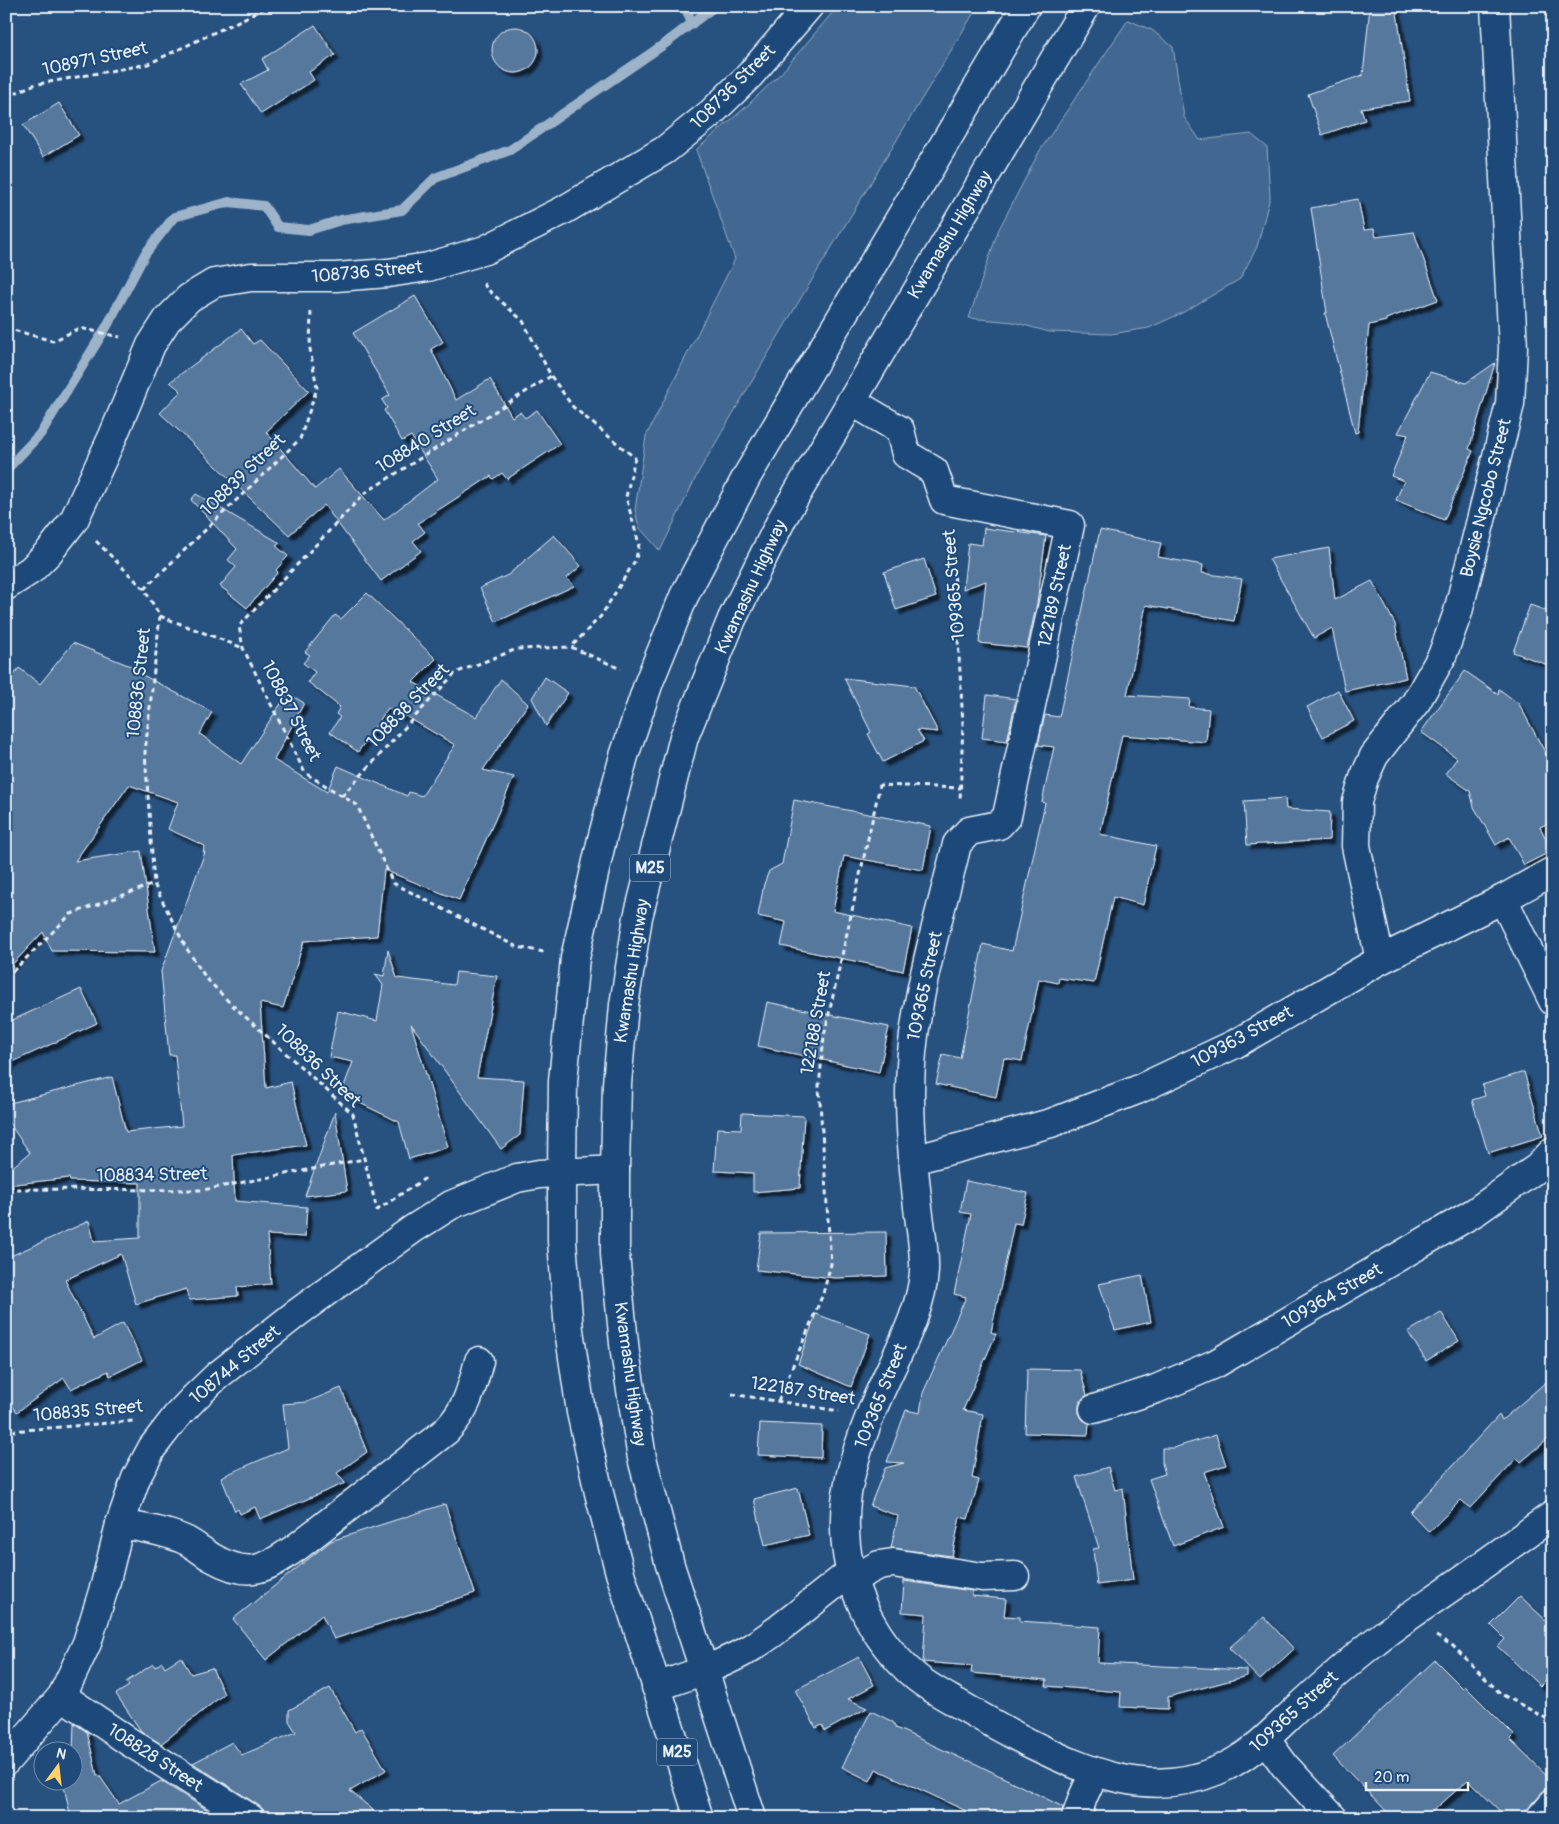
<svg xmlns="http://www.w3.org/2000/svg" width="1559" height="1824" font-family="Pangolin,sans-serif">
<defs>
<filter id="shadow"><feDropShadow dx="4.5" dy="4.5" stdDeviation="1" flood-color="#0009"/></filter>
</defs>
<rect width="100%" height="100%" fill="#27517f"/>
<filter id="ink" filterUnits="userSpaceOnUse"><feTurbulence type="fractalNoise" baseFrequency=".02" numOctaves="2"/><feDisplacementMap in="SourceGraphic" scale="10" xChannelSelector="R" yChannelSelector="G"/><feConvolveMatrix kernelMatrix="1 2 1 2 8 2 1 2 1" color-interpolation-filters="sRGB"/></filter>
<g filter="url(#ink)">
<g fill="#436891" stroke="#96acc4">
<polygon points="838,6 978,6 798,303 698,473 660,551 639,527 635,510 646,436 735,259 696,150 747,106 782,72"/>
<polygon points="1128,20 1152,30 1173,47 1184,117 1200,140 1251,134 1267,147 1270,197 1257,247 1240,279 1182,313 1149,328 1111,334 1049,332 1013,322 969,318 998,231 1039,152"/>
</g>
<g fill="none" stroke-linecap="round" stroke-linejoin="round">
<g stroke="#9db3c9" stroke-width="10">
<polyline points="685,6 692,24"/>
<polyline points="6,470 41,433 107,326 145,254 174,217 229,202 264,206 278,227 309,230 341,220 402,210 435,178 510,150 666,43 715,6"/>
</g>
</g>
<g fill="#57789d" stroke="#e8f1f8" filter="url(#shadow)">
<polygon points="1370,6 1396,6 1410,101 1361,108 1365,120 1322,135 1308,94 1363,75"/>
<polygon points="315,25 335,55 309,72 314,80 261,114 241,84 268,70 262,59"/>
<circle cx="515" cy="50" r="23"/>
<polygon points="59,103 79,135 43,157 23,125"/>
<polygon points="1358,199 1364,230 1374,229 1376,237 1414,232 1438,300 1386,319 1386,321 1369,325 1358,432 1355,433 1325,313 1327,313 1311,208"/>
<polygon points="415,296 443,342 431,349 456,400 490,379 512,417 520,412 525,418 537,410 560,444 507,479 502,473 493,479 491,476 418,523 425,532 413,541 421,551 381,581 324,505 289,535 160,413 181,391 170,382 241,329 253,344 260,340 309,391 266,432 315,489 339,469 384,520 438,479 411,436 402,441 384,410 387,408 382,400 390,395 353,333"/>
<polygon points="1495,363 1469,449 1473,451 1444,520 1396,500 1404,481 1391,476 1408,435 1398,433 1430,372 1466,383"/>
<polygon points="196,494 280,543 276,546 288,556 276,570 278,572 247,608 220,586 236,567 228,560 237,549 191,500"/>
<polygon points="984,528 1046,536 1037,603 1027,648 979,643 986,581 963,589 968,543 982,545"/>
<polygon points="1100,530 1161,543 1158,557 1203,565 1202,573 1242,579 1234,621 1146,605 1127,695 1190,699 1189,707 1209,709 1206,742 1122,735 1100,834 1156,846 1143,905 1113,897 1094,983 1059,978 1058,983 1039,979 1022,1061 1004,1058 996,1097 936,1084 943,1054 960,1058 983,944 1012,951 1045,803 1042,802 1054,747 1038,745 1045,715 1059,717"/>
<polygon points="554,535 581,566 567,578 574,586 496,622 480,588 508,575"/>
<polygon points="1329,548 1335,600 1372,581 1395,624 1406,678 1345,691 1332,628 1314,638 1269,559"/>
<polygon points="924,559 936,597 896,610 884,572"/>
<polygon points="367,593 436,659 413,682 476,717 501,679 528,704 483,770 514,777 459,900 384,870 377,936 304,941 283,1008 260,1003 266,1088 291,1082 306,1145 233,1155 235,1201 307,1207 305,1237 267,1235 271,1284 237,1287 238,1296 189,1300 186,1289 136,1304 121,1254 65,1280 94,1339 123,1323 142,1360 110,1376 108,1371 71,1389 64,1378 17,1412 6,1396 6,1258 89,1221 94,1241 140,1238 140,1183 70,1181 69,1178 6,1185 6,1172 30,1153 6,1119 6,1104 112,1077 126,1132 182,1126 175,1055 169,1055 161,971 205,852 203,852 205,846 168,829 178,802 129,785 75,861 141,851 155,952 52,951 43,932 6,971 6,685 19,668 40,684 73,643 138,669 137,672 212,712 200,734 241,764 288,693 304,703 274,760 327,792 338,766 407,796 409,792 422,796 455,745 402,714 400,717 388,708 358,752 330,732 340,717 336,714 340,707 308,682 315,672 303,663 310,655 305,652 335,615 341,619"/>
<polygon points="1530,605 1553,613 1553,667 1513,652"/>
<polygon points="1465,671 1498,694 1499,689 1519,704 1553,767 1553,821 1540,827 1552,851 1524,865 1509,837 1496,845 1474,807 1470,791 1446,774 1457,758 1421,732"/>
<polygon points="545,677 568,693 546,726 532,698"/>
<polygon points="844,678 914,686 938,732 917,730 924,741 883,762 868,734 871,732"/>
<polygon points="1338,690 1354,721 1323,737 1307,707"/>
<polygon points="987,695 1016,699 1007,741 982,738"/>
<polygon points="1285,798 1286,809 1330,812 1329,840 1247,845 1244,801"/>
<polygon points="794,800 931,826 923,870 844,856 833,911 912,928 903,971 781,946 786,922 758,916 764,884 769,871 782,864"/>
<polygon points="388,950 397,978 454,985 456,972 497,976 477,1077 524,1080 520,1135 501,1149 411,1024 448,1147 409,1159 399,1122 341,1094 353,1062 329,1057 338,1011 377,1021 383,985 375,974 384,976"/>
<polygon points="81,989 97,1023 6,1065 6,1023"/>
<polygon points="767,1002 889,1027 879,1072 758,1046"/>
<polygon points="1524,1072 1543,1136 1488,1153 1472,1100 1485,1096 1482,1085"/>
<polygon points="335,1112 347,1191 305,1196"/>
<polygon points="742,1113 804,1116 800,1188 753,1192 753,1173 714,1171 717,1128 741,1129"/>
<polygon points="966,1181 1028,1193 1021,1224 1014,1223 991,1332 996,1334 963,1410 983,1414 972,1478 979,1480 968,1519 960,1517 952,1556 891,1548 898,1516 870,1506 885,1468 904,1463 887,1462 906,1410 920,1413 923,1393 966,1297 954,1294 971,1214 960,1212"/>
<polygon points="886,1232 887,1276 835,1278 756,1270 761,1233"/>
<polygon points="1142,1275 1151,1322 1115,1330 1099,1284"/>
<polygon points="1441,1312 1459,1341 1426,1361 1408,1332"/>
<polygon points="816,1314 870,1334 851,1387 798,1364"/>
<polygon points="1027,1369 1080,1370 1087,1395 1082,1399 1079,1405 1079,1413 1083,1420 1089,1423 1088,1435 1025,1433"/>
<polygon points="1553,1376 1553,1435 1521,1462 1517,1458 1470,1508 1461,1500 1429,1532 1410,1512 1499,1415 1502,1420"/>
<polygon points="341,1388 367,1452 337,1473 345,1483 260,1519 255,1507 240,1514 238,1509 235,1511 221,1477 288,1448 283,1404 307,1402"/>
<polygon points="760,1423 822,1426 821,1458 758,1455"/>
<polygon points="1216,1435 1226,1465 1204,1472 1224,1527 1173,1546 1149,1479 1165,1474 1162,1463 1162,1448 1173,1448"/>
<polygon points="1108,1467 1115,1490 1123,1488 1133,1580 1097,1585 1093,1549 1099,1548 1076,1477"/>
<polygon points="798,1488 809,1535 765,1545 754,1499"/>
<polygon points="445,1504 475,1593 334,1639 322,1615 266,1660 233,1619 331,1541"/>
<polygon points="904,1581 972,1591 972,1596 1006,1599 1004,1616 1020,1617 1020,1621 1100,1627 1098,1663 1247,1670 1247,1676 1168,1697 1168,1709 1120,1707 1121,1692 1046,1686 1047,1680 971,1673 972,1666 923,1662 926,1614 902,1612"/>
<polygon points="1520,1596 1553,1627 1553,1673 1540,1686 1498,1647 1505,1639 1491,1625"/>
<polygon points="1264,1617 1294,1649 1260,1680 1229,1648"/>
<polygon points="181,1657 191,1674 212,1668 224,1694 161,1744 141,1731 116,1694 129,1686 126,1682 153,1664 155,1667 162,1662 165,1667"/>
<polygon points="859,1657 874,1685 848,1699 867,1708 825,1731 822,1725 816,1728 795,1690"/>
<polygon points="1435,1660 1463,1688 1465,1686 1514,1735 1510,1739 1553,1781 1518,1818 1507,1818 1468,1780 1425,1818 1393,1818 1333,1756"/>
<polygon points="330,1688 355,1732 361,1728 386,1770 350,1791 383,1818 265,1818 264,1810 258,1805 193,1763 232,1742 242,1755 296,1732 289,1721 289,1710"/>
<polygon points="871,1711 893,1722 896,1728 967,1761 968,1760 1063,1807 1061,1818 981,1818 876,1769 870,1781 842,1767"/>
<polygon points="74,1723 87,1732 97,1775 99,1775 119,1804 161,1781 220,1818 71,1818 63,1782 72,1782"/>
</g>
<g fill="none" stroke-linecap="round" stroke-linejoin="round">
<g stroke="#e8f1f8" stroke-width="31">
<g id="minor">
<path d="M851 401 900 430 906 454 934 471 944 500 1070 525 1007 816 999 825 969 831 957 844C938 924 910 1009 910 1092 910 1127 913 1163 917 1198 919 1221 925 1248 924 1271 922 1317 886 1372 870 1416 858 1446 845 1486 845 1518 843 1579 870 1638 916 1677 928 1687 943 1695 957 1703 981 1717 1004 1730 1029 1743 1088 1772 1149 1799 1216 1771 1251 1757 1272 1732 1299 1707 1323 1685 1348 1663 1373 1643 1399 1622 1426 1605 1453 1586 1486 1563 1519 1539 1553 1515"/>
<polyline points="6,586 31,570 49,552 74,520 113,436 151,345 167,320 189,298 214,283 251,277 336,277 388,273 428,267 485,250 564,210 665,150 711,113 750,75 809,6"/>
<polyline points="1503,899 1553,1001"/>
<polyline points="1380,960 1356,846 1357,802 1364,778 1374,756 1416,702 1442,656 1458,612 1510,404 1513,348 1495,6"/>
<polyline points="913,1160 1051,1123 1137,1090 1235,1044 1380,960 1503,899 1553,871"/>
<polyline points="1094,1409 1156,1389 1215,1364 1475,1212 1537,1168 1553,1151"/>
<path d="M120 1524C142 1528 166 1531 187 1541 196 1546 204 1553 213 1558 250 1579 265 1569 297 1547L446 1431C468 1408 471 1390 479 1361"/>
<polyline points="852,1579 879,1565 893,1563 982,1577 1015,1576"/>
<path d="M656 1687C685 1677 714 1668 742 1653 781 1631 814 1599 850 1573"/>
<polyline points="62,1696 128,1741 250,1818"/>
<polyline points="1266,1740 1285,1766 1333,1818"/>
<polyline points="6,1761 62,1696 87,1643 105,1585 120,1524 136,1478 152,1448 176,1417 195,1397 217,1376 297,1313 413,1229 451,1205 517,1178 539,1174 615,1170"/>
<polyline points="1076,1818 1083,1797 1094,1773"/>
<polyline points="1540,1818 1553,1803"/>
</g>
</g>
<g stroke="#e8f1f8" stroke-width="31">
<g id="major">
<polyline points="699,1818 620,1573 599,1493 581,1412 569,1330 562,1241 562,1172 563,1081 575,958 602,839 624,756 649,682 684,596 747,476 1026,6"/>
<polyline points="752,1818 670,1565 642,1458 625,1353 615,1255 615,1170 617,1084 624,1005 638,917 684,737 732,619 783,517 1086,6"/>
</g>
</g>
<g stroke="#e8f1f8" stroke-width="3" stroke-dasharray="5 4" stroke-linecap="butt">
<polyline points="6,97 33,85 148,64 270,6"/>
<polyline points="484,283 486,288 523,321 551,376 365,493 239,626 243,648 305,773 357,805 393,883 517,947 544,952"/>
<polyline points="6,328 53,341 80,328 120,337"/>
<polyline points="551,376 573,407 635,458 626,497 639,544 636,559 601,616 571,647"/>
<polyline points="950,532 954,569 963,724 960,801"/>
<polyline points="96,541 144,589 160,616 145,752 154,884 185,946 206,978 229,1002 353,1114 377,1210 424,1179 427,1182"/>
<polyline points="144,589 300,439 317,388 310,349 311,309"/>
<polyline points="160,616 243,648"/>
<polyline points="342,796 455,673 517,649 571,647 621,669"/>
<polyline points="6,978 71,914 154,884"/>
<polyline points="6,1176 13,1189 203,1190 364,1159"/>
<polyline points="732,1394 839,1411"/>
<polyline points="778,1401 823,1294 831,1264 819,1087 824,1036 880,785 961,788"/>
<polyline points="6,1439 12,1431 133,1421"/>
<polyline points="1436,1636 1453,1646 1501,1694 1553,1722"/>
</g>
<use href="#minor" stroke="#1f4a7a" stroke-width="28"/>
<use href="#major" stroke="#1f4a7a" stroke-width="28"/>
</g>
</g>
<g text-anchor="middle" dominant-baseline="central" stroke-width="4" stroke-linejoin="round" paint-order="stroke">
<g fill="#1f4a7a" stroke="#acbfd2" stroke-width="1">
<rect x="630" y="854.5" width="40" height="27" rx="4"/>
<rect x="657" y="1738.5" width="40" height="27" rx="4"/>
</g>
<g font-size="16" font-weight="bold" fill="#e8f1f8">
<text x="650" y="868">M25</text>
<text x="677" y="1752">M25</text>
</g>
<g font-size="18" fill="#e8f1f8" stroke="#1f4a7a">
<text transform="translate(95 59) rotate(-12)">108971 Street</text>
<text transform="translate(733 87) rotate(-45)">108736 Street</text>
<text transform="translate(950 235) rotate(-59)">Kwamashu Highway</text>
<text transform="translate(367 272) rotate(-5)">108736 Street</text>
<text transform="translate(426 439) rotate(-32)">108840 Street</text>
<text transform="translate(243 475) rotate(-44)">108839 Street</text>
<text transform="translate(1486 498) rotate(-76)">Boysie Ngcobo Street</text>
<text transform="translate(954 585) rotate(-95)">109365 Street</text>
<text transform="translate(751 587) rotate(-65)">Kwamashu Highway</text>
<text transform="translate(1055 596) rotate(-78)">122189 Street</text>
<text transform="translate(139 683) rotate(-84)">108836 Street</text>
<text transform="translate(408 706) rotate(-46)">108838 Street</text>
<text transform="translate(291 711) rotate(63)">108837 Street</text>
<text transform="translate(632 971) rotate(-81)">Kwamashu Highway</text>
<text transform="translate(925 986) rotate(-78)">109365 Street</text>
<text transform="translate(816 1023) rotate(-80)">122188 Street</text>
<text transform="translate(1242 1037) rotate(-28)">109363 Street</text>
<text transform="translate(318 1066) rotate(44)">108836 Street</text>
<text transform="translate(152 1175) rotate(-1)">108834 Street</text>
<text transform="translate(1332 1296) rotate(-30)">109364 Street</text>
<text transform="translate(235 1365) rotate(-40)">108744 Street</text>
<text transform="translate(630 1374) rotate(82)">Kwamashu Highway</text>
<text transform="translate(803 1391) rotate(9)">122187 Street</text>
<text transform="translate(881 1396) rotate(-68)">109365 Street</text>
<text transform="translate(88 1411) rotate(-5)">108835 Street</text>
<text transform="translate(1294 1712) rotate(-42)">109365 Street</text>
<text transform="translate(155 1758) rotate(33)">108828 Street</text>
</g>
</g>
<rect width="1559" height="1824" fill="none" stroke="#1f4a7a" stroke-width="25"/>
<rect x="12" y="12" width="1534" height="1799" fill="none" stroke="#e8f1f8" stroke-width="2" filter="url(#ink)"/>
<g transform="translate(58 1766) rotate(15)"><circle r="24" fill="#1f4a7a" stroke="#6f8dac"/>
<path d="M0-4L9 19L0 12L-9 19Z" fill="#ffd166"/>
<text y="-8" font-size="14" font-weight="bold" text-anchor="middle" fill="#e8f1f8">N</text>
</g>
<path d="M1366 1782v8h102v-8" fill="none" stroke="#e8f1f8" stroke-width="2.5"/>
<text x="1374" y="1782" font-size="15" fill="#e8f1f8" stroke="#1f4a7a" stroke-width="4" paint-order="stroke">20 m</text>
</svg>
